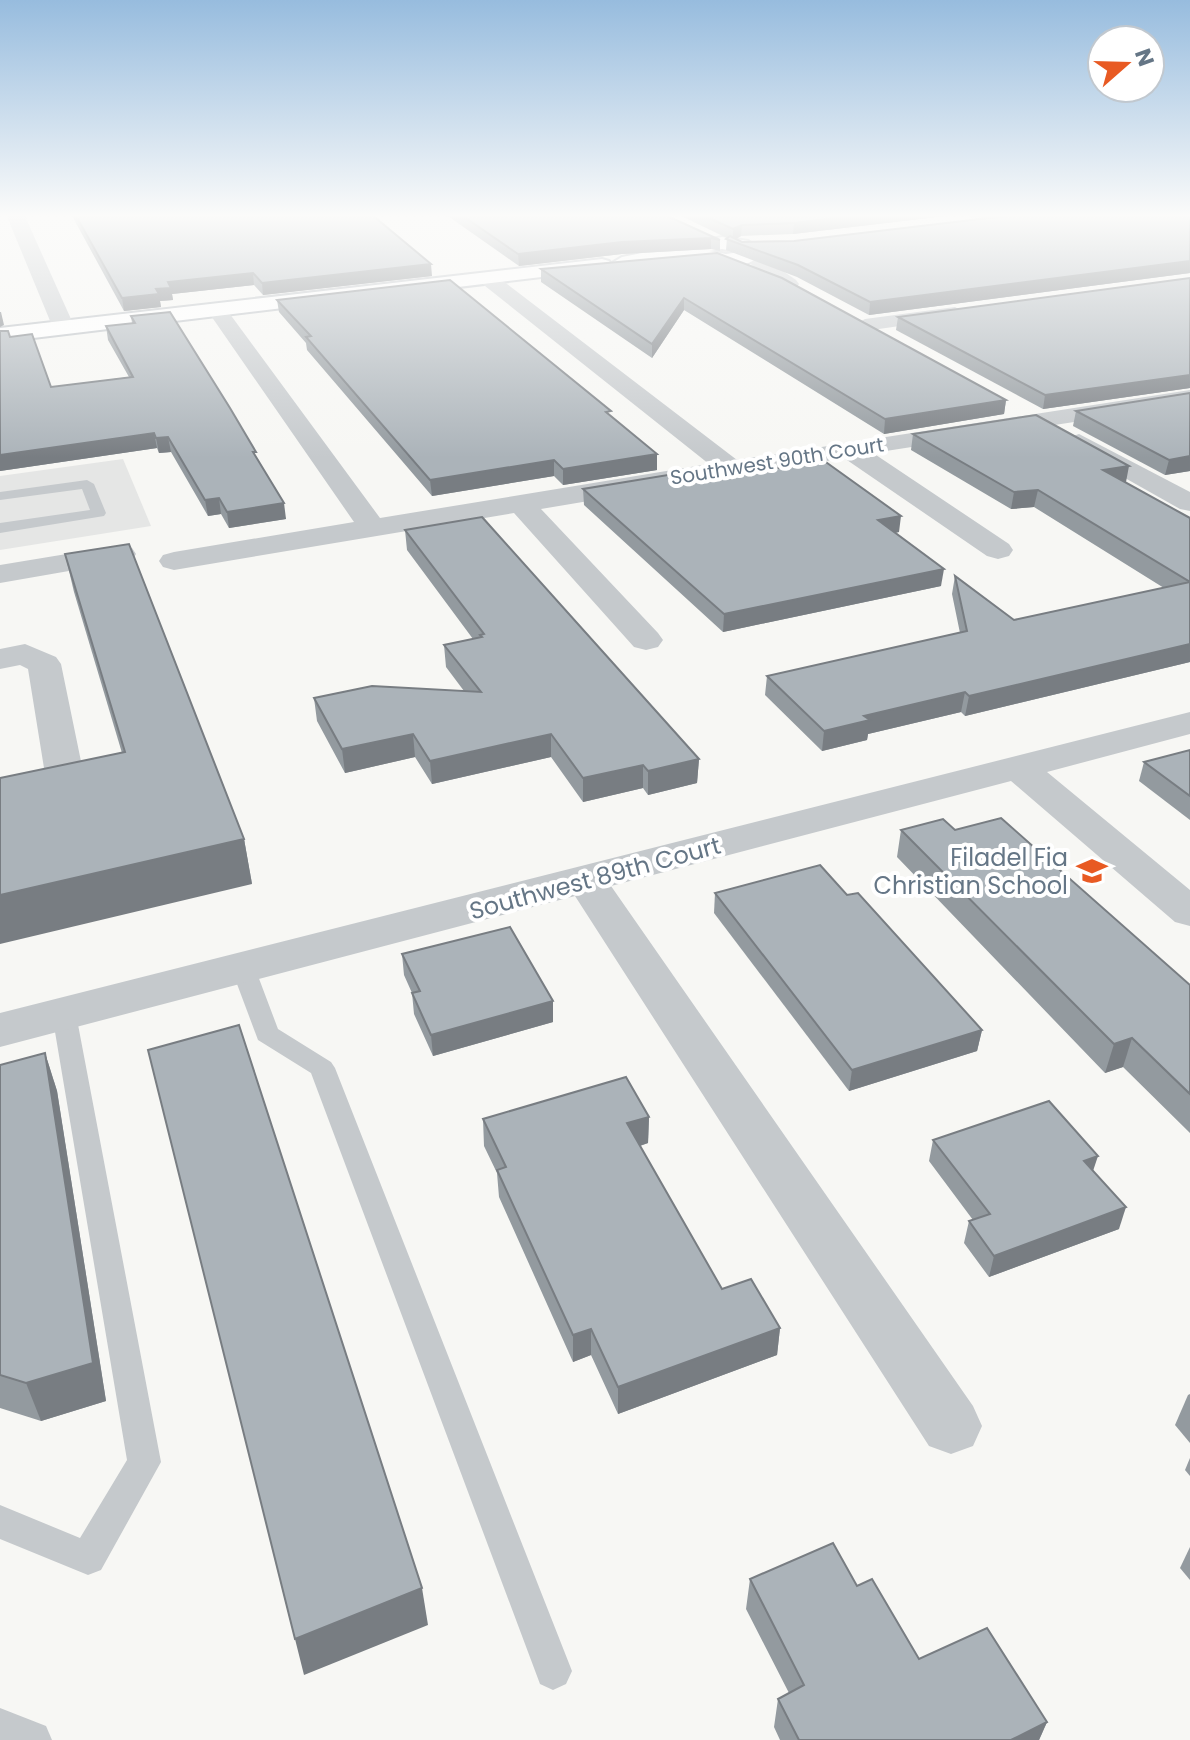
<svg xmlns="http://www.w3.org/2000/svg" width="1190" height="1740" font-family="Poppins,sans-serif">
<rect width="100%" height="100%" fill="#f7f7f4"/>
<polygon fill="#e5e6e5" points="123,459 151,526 0,550 0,476"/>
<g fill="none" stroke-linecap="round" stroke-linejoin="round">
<g stroke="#b7bcc1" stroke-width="4">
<g id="secondary">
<path d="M722 237 748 241 764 251C739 281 711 255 686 258 664 260 643 265 622 269L612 263 622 257ZM722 249 740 252 726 254 709 251Z"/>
<polygon points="602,259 609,261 612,265 609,269 0,342 0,328"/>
</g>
</g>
<g fill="#c5c9cc" fill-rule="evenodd">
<polygon points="87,480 94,484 106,513 104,516 0,533 0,523 90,510 82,489 0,500 0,492"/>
<polygon points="243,960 251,962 255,968 278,1029 331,1062 335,1068 572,1671 566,1684 553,1690 540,1684 311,1073 258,1040 231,968 235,962"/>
<polygon points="64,1006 73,1008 76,1014 161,1462 101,1570 88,1575 0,1539 0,1505 80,1538 127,1460 52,1014 55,1008"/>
<polygon points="0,1708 46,1726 52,1740 0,1740"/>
</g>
<g fill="#c5c9cc" fill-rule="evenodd">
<polygon points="6,214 24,214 75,328 72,333 56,333 53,328"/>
<polygon points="964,214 988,214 998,221 989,226"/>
<polygon points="751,249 796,280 799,284 796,288 782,288 744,259 742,255 744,251"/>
<polygon points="487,272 494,274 737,460 1190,390 1190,404 873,453 1009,544 1013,550 1009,556 998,559 987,556 844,458 541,509 658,633 663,640 658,647 646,650 634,647 514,513 174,570 163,567 159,561 163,555 174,552 354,522 207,310 217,304 224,306 380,518 709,464 480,282 477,278"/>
<polygon points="955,307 966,313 962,317 865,331 854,325 865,319"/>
<polygon points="1079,434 1190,492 1190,511 1180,509 1070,447 1066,442 1070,437"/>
<polygon points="121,545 132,548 136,554 132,560 0,583 0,565"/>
<polygon points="25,644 56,657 61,664 83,771 58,796 0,809 0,785 31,779 44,768 28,669 20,665 0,669 0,649"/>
<polygon points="1190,712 1190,734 1047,772 1190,890 1190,926 1175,922 1011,781 611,886 973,1406 982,1426 973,1446 951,1454 929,1446 575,896 0,1047 0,1013"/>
</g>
<use href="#secondary" fill="#fff" fill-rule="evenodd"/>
</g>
<g fill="#939a9f">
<polygon points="71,214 371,214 432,276 263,295 254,285 172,294 173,300 160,301 161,307 124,311"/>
<polygon points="445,214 663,214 720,240 720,251 711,249 622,254 519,266"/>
<polygon points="677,214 962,214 793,234 741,236 735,239 742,242 794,241 1190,214 1190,273 869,315 797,277 726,250 727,238"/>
<polygon points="541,269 782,278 1006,400 1004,414 884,434 684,310 652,358 541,282"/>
<polygon points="1190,278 1190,388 1043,409 896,330 898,317"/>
<polygon points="277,300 611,416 657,470 563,485 554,476 432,496 307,350 306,343 279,312"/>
<polygon points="131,316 258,460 286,519 229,528 221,514 208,516 171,452 159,453 157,448 0,471 0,331 10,337 51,387 129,377 108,340 106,326 132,323"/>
<polygon points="1190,393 1190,471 1165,475 1073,426 1076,411"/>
<polygon points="913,434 1126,482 1125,482 1190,518 1190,662 965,716 961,712 868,734 867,740 822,751 765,695 767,676 960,633 952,594 955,576 1014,620 1164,588 1034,507 1011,509 911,450"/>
<polygon points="691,483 899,532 895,533 941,586 723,632 584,505 583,489"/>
<polygon points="405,530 699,759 697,783 648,795 643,788 583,802 551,757 432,784 415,757 345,773 317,721 314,698 464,691 446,667 444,645 473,639 407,550"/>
<polygon points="65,554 244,839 252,884 122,753 74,592"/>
<polygon points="1190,750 1190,820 1139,781 1144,762"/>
<polygon points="901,830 955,830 1190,985 1190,1133 1123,1067 1105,1073 897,857"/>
<polygon points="715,893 982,1030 977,1051 849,1091 714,913"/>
<polygon points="402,954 553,1022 433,1056 414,1014 412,993 404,975"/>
<polygon points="45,1053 57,1091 106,1401 41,1421 0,1408 0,1065"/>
<polygon points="649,1117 648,1143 640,1146 722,1289 780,1328 777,1355 618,1414 591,1355 573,1362 499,1197 497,1173 484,1146 483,1119"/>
<polygon points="933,1140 1093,1171 1119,1229 989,1277 964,1243 969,1221 973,1220 929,1161"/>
<polygon points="1190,1394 1190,1443 1175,1425 1188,1395"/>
<polygon points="1190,1458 1190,1476 1185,1470"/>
<polygon points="1190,1547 1190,1580 1180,1568"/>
<polygon points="750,1579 857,1586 919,1659 1047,1722 1039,1740 780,1740 774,1727 778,1699 789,1693 746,1609"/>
</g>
<g fill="#787d82">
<polygon points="874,214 962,214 793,234 794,223"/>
<polygon points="742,225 741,236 733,241 733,229"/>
<polygon points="711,238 711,249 622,254 519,266 518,254 622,242"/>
<polygon points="1190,261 1190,273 869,315 870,302"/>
<polygon points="431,264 432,276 263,295 262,283"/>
<polygon points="253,273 254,285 172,294 173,300 160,301 161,307 124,311 122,298 156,289 168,282"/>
<polygon points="684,298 684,310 652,358 652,344"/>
<polygon points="0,312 1,312 4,325 0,327"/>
<polygon points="1190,375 1190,388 1043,409 1045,395"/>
<polygon points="1006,400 1004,414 884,434 885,419"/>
<polygon points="154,433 157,448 0,471 0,455"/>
<polygon points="168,437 171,452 159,453 156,438"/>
<polygon points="657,454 657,470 563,485 563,469"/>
<polygon points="1190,456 1190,471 1165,475 1169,460"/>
<polygon points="554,460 554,476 432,496 430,480"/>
<polygon points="1129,466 1126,482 1099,487 1103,470"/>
<polygon points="1038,490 1034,507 1011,509 1014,492"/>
<polygon points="219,498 221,514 208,516 205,500"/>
<polygon points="284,503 286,519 229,528 227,512"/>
<polygon points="901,516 899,532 876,536 878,520"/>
<polygon points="944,569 941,586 723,632 724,614"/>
<polygon points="1190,644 1190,662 965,716 969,696"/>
<polygon points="965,692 961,712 868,734 867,740 822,751 824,731 864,716"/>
<polygon points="413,734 415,757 345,773 342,749"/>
<polygon points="551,734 551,757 432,784 430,761"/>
<polygon points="699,759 697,783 648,795 648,771"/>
<polygon points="643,765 643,788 583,802 583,778"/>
<polygon points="244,839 252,884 0,944 0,895"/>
<polygon points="553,1001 553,1022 433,1056 431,1035"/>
<polygon points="982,1030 977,1051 849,1091 852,1070"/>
<polygon points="1132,1038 1123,1067 1105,1073 1114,1044"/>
<polygon points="45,1053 57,1091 106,1401 41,1421 26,1383"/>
<polygon points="649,1117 648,1143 627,1150 627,1123"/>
<polygon points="1098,1156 1091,1177 1084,1161"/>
<polygon points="1126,1207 1119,1229 989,1277 994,1256"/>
<polygon points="780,1328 777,1355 618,1414 618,1387"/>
<polygon points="591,1329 591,1355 573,1362 573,1335"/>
<polygon points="422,1588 428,1625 304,1675 295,1639"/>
<polygon points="1047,1722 1039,1740 1011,1740"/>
</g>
<g fill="#abb3b9" stroke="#787d82" stroke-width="2">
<polygon points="75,214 371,214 431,264 262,283 253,273 168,282 171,288 156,289 159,294 122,298"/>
<polygon points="460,214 663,214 720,240 711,238 622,242 518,254"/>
<polygon points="700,214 874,214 794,223 742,225 733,229"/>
<polygon points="1022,214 1190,214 1190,261 870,302 798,265 726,239 730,236 742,242 794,241"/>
<polygon points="717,253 782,278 1006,400 885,419 684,298 652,344 541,269"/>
<polygon points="1190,278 1190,375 1045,395 898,317"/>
<polygon points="450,280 611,411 606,412 657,454 563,469 554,460 430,480 306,337 311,336 277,300"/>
<polygon points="170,312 230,408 256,452 253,452 284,503 227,512 219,498 205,500 168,437 156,438 154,433 0,455 0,331 8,331 10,337 32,334 51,387 133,377 106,326 135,323 131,316"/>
<polygon points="1190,393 1190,456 1169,460 1076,411"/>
<polygon points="1036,415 1129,466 1103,470 1190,518 1190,644 969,696 965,692 864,716 870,720 824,731 767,676 967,631 955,576 1014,620 1190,582 1038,490 1014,492 913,434"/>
<polygon points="823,460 901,516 878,520 944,569 724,614 583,489 680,473 691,483"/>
<polygon points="482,517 699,759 648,771 643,765 583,778 551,734 430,761 413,734 342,749 314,698 372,686 481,692 444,645 482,637 480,635 484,634 405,530"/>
<polygon points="129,544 244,839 0,895 0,778 125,752 65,554"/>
<polygon points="1190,750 1190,796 1144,762"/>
<polygon points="1001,818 1190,985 1190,1094 1132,1038 1114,1044 901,830 943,819 955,830"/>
<polygon points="820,865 847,895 858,893 982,1030 852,1070 715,893"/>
<polygon points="510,927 553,1001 431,1035 412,993 420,991 402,954"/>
<polygon points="239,1025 422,1588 295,1639 148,1050"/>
<polygon points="45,1053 93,1363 26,1383 0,1375 0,1065"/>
<polygon points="626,1077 649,1117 627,1123 722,1289 751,1279 780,1328 618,1387 591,1329 573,1335 497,1170 506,1167 483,1119"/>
<polygon points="1049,1101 1098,1156 1084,1161 1126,1207 994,1256 969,1221 990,1214 933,1140"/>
<polygon points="833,1543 857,1586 872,1579 919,1659 987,1628 1047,1722 1011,1740 799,1740 778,1699 804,1685 750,1579"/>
</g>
<linearGradient id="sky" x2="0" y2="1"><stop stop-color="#97bcde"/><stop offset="0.47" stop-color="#fbfbfa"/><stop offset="1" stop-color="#fbfbfa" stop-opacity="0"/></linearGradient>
<rect width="1190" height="458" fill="url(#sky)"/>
<defs>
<g id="school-bare" transform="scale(2.4)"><path d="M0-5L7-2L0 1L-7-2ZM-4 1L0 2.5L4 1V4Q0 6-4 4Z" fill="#e85a23" stroke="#fff" stroke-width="2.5" paint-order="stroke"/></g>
</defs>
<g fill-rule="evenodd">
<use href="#school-bare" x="1092" y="871"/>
</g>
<g text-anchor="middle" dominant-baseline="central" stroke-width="8" stroke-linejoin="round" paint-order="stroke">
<g font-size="20" fill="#657686" stroke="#fff">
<text transform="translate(777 461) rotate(-9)">Southwest 90th Court</text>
</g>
<g font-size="24" fill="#657686" stroke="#fff" text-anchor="end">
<text x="1068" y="857">Filadel Fia<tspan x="1068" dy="28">Christian School</tspan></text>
</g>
<g font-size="24" fill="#657686" stroke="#fff">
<text transform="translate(595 878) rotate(-15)">Southwest 89th Court</text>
</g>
</g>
<g transform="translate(1126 64) rotate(70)"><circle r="38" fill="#ffffff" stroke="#c1c8cf" stroke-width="2"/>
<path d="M0-6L14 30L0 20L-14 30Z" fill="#e85a23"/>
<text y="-12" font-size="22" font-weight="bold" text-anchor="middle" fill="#657686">N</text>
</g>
</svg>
